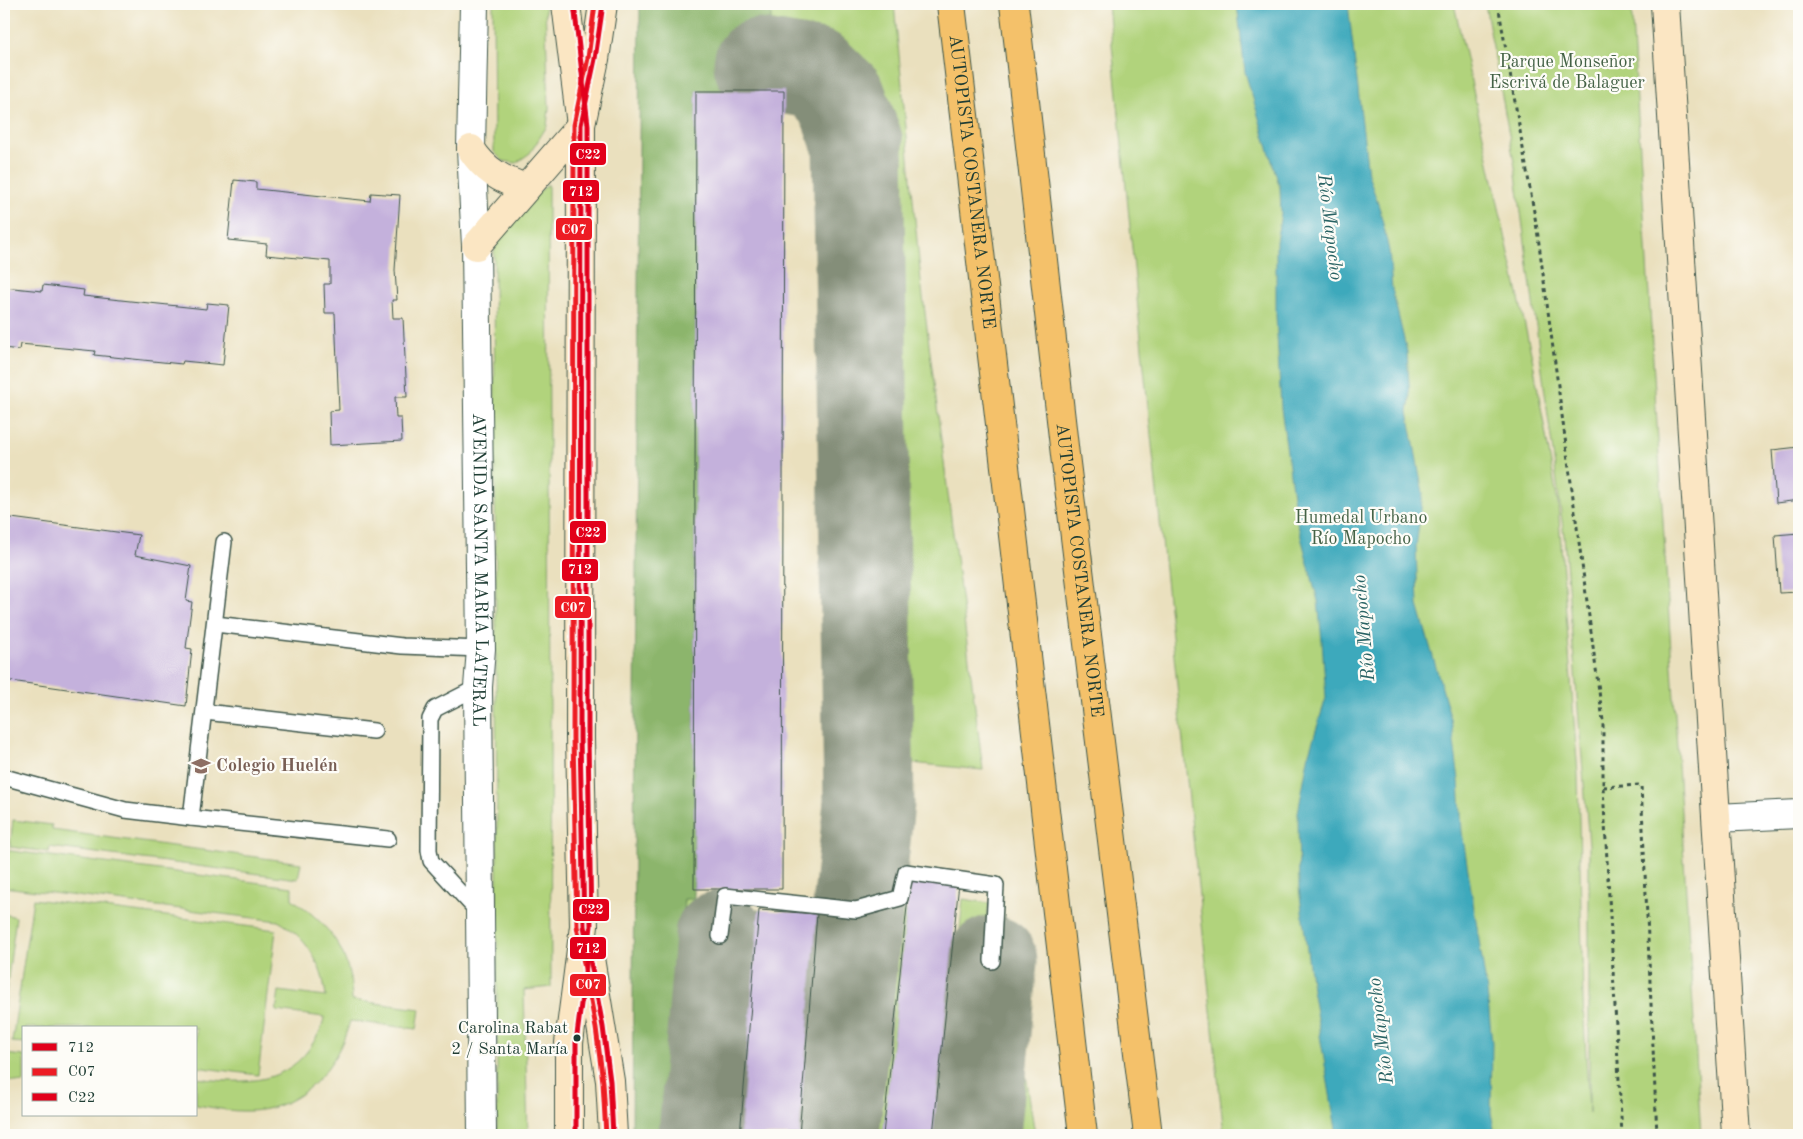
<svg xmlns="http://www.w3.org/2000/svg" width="1803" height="1139" font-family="'Old Standard TT',serif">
<rect width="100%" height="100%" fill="#fdfcf7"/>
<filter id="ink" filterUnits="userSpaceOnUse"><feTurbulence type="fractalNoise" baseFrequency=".02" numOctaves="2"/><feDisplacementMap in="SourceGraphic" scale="10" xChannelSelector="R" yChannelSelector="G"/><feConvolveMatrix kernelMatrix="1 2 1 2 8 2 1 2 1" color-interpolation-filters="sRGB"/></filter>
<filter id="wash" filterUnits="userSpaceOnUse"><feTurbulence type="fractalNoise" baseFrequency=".0096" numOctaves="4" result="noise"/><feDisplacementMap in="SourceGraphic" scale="20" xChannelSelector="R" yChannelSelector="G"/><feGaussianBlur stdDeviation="1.12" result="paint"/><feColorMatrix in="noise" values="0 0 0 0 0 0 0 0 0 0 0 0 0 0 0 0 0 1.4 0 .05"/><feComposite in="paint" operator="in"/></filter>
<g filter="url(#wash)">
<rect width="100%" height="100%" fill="#eae0be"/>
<g fill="#b1d37c" stroke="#688858">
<polygon points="493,4 545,4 549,108 547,126 530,153 516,163 503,161 494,152"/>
<polygon points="660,4 894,4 921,281 983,770 891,761 886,272 881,122 861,90 830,61 660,51"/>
<polygon points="1108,4 1454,4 1533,362 1558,504 1578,775 1583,1000 1589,1113 1589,845 1564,536 1515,167 1485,4 1631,4 1701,1135 1224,1135 1142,349"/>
<polygon points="548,184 551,987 524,990 528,1135 497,1135 497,848 494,251 504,224"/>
<polygon points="13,820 52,825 52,830 301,863 298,879 50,847 49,852 10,847"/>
<path d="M4 850 292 887V899C331 926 351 952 352 1000L420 1009 417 1029 350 1021C336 1071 298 1113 242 1111 227 1111 211 1107 196 1105V1078C238 1083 281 1087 309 1049 315 1040 323 1028 324 1017L276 1011 279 991 326 997C323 965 307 937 278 921L4 887Z"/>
<polygon points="684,898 716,900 696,1135 666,1135"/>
<polygon points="33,899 276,930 258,1075 196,1067 196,1028 24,1028 24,1043 12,1042"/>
<polygon points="963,899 989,903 962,1135 939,1135"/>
<polygon points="739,907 759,910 740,1135 721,1135"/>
<polygon points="875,910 906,911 883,1135 854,1135"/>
<polygon points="4,914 16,917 4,1008"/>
<polygon points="817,914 842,918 820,1135 799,1135"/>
<polygon points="1008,954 1035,1135 991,1135"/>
<polygon points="4,1054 24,1056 24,1083 4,1080"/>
</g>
<polygon fill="#8cb56c" stroke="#567950" points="640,4 771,4 771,40 742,43 743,91 696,91 694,899 684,899 666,1135 632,1135"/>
<polygon fill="#3ca9bc" stroke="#2e7378" points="1237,4 1348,4 1368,174 1380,210 1389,251 1392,289 1407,352 1410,398 1408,412 1423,493 1416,547 1418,605 1451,719 1459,780 1462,832 1487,991 1492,1043 1491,1112 1495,1135 1337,1135 1312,989 1299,888 1298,813 1309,753 1326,698 1322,641 1318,601 1296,518 1281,408 1276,316 1276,242 1281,214 1280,188 1245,72"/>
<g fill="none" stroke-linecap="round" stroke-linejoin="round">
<g stroke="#848e79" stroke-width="91">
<polyline points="759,64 816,74 841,98 858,144 869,803 834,1135"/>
<polyline points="704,1135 720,936"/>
<polyline points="975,1135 992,961"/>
</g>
</g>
<g id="blocks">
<g fill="#c4b1dc">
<polygon points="696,91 784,91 782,889 694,889"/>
<polygon points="234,180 256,182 256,189 370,201 371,193 400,195 395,270 397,300 392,300 393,318 403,318 407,397 395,397 396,418 401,418 402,441 330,445 329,411 339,410 335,313 325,313 324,284 330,284 330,261 266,255 267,244 228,240"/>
<polygon points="43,285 84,290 83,296 206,309 207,303 229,305 223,365 183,361 182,364 94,355 95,351 20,344 19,350 4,348 4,287 42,291"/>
<polygon points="1799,447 1799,500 1776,503 1772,450"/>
<polygon points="4,517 139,535 135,555 191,566 186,601 192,602 186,648 192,649 186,706 4,680"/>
<polygon points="1799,533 1799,592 1779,593 1775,535"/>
<polygon points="910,878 959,883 933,1135 883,1135"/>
<polygon points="759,910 817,914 799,1135 740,1135"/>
</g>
</g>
</g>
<g filter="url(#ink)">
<use href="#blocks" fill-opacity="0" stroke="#3d5549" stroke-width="1"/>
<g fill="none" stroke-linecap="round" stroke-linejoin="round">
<g stroke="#3d5549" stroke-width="18">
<g id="service">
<polyline points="215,624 402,646 481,649"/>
<polyline points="478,687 435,709 430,719 429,850 431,861 479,913"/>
<polyline points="205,712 374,731"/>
<polyline points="4,777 125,810 191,818 224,542"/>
<polyline points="191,818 388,839"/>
<polyline points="720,936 725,896 856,910 900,898 906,872 996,885 992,961"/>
</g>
</g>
<g stroke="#3d5549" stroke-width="30">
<g id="minor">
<polyline points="474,4 471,149 476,246"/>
<polyline points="1717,818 1799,814"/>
</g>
</g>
<g stroke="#3d5549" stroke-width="30">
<g id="tertiary">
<path id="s1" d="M476 246 481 649 478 687 482 1135"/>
</g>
</g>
<g stroke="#3d5549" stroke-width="30">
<g id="secondary">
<polyline points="566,4 581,125 580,738 584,926 569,1043 569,1135"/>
<polyline points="1665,4 1736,1135"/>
<path d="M471 149C485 171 502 180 526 188"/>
<polyline points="476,246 581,125 595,59 603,4"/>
<polyline points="589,952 610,1081 613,1135"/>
</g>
</g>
<g stroke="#3d5549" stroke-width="30">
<g id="motorway">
<path id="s2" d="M951 4 1083 1135"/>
<path id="s3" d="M1014 4 1065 455 1148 1135"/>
</g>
</g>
<g stroke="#3d5549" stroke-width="3" stroke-dasharray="4 4" stroke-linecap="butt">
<polyline points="1498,4 1537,229 1603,721 1603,787 1622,1135"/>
<polyline points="1603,787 1641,785 1657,1135"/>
</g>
<use href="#service" stroke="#fff" stroke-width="15"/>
<use href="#minor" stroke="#fff" stroke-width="28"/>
<use href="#tertiary" stroke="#fff" stroke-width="28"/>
<use href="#secondary" stroke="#fbe6c3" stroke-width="28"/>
<use href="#motorway" stroke="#f4c16a" stroke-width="28"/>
<g stroke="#fdfcf7" stroke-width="9">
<polyline id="bus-1" points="603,4 595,59 581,125 580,738 584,926 603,1027 610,1081 613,1135"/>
</g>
<g stroke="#fdfcf7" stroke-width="9">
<polyline id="bus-2" points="595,4 588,58 574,125 573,738 577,926 596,1028 603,1082 606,1135"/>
</g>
<g stroke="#fdfcf7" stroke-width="9">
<polyline id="bus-3" points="574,4 588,125 588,738 591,926 576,1043 576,1135"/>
</g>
<use href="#bus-1" stroke="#e2001a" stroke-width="5"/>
<use href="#bus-2" stroke="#ed1c24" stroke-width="5"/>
<use href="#bus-3" stroke="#e2001a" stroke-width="5"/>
</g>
</g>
<defs>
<g id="school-bare" transform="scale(1.5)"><path d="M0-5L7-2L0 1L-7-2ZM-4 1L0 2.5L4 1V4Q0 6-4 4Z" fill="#8d6e63" stroke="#fdfcf7" stroke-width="2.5" paint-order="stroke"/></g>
</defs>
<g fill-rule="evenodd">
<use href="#school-bare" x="201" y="766"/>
</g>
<circle fill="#1f3d34" stroke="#fdfcf7" stroke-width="2" cx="577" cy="1038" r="4.5"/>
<g text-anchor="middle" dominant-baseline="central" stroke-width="4.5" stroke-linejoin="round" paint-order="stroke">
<g font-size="17" fill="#1f3d34" stroke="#fdfcf7" text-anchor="end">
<text x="568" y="1028">Carolina Rabat<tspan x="568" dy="21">2 / Santa María</tspan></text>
</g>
<g font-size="18" fill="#446246" stroke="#fdfcf7">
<text x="1567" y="62">Parque Monseñor<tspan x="1567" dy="21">Escrivá de Balaguer</tspan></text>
<text x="1361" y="518">Humedal Urbano<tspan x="1361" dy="21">Río Mapocho</tspan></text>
</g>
<g font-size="18" fill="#1f3d34" stroke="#fdfcf7">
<text stroke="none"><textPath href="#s2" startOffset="179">AUTOPISTA COSTANERA NORTE</textPath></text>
<text stroke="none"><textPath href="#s1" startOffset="324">AVENIDA SANTA MARÍA LATERAL</textPath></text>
<text stroke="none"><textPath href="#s3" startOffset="570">AUTOPISTA COSTANERA NORTE</textPath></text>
</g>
<g font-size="18" font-weight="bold" fill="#785e54" stroke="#fdfcf7" text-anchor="start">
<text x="216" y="766">Colegio Huelén</text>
</g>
<g font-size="19" font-style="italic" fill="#296364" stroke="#fdfcf7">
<text transform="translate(1329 227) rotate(83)">Río Mapocho</text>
<text transform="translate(1365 628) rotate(-95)">Río Mapocho</text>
<text transform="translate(1382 1031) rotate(-97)">Río Mapocho</text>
</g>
</g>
<g stroke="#fdfcf7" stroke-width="2">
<rect x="569" y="142" width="38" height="24" rx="5" fill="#e2001a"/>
<rect x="562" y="179" width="38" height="24" rx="5" fill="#e2001a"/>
<rect x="555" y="217" width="38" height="24" rx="5" fill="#ed1c24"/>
<rect x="569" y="520" width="38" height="24" rx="5" fill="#e2001a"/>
<rect x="561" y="558" width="38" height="24" rx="5" fill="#e2001a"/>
<rect x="554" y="595" width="38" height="24" rx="5" fill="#ed1c24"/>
<rect x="572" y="898" width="38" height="24" rx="5" fill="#e2001a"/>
<rect x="569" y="936" width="38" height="24" rx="5" fill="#e2001a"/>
<rect x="569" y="973" width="38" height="24" rx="5" fill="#ed1c24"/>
</g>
<g font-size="14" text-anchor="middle" font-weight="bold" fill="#fff">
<text x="588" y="159">C22</text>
<text x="581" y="196">712</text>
<text x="574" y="234">C07</text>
<text x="588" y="537">C22</text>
<text x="580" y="574">712</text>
<text x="573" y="612">C07</text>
<text x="591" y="914">C22</text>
<text x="588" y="953">712</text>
<text x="588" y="989">C07</text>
</g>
<rect width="1803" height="1139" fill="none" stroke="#fdfcf7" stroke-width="20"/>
<rect x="22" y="1026" width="175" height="90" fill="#fdfcf7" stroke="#a4b0a9"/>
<rect x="32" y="1043" width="25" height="8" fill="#e2001a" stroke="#a4b0a9"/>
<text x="68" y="1052" font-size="15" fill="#1f3d34">712</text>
<rect x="32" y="1068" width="25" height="8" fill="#ed1c24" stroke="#a4b0a9"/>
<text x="68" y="1076" font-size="15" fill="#1f3d34">C07</text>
<rect x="32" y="1093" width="25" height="8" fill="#e2001a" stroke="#a4b0a9"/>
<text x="68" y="1102" font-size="15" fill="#1f3d34">C22</text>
</svg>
